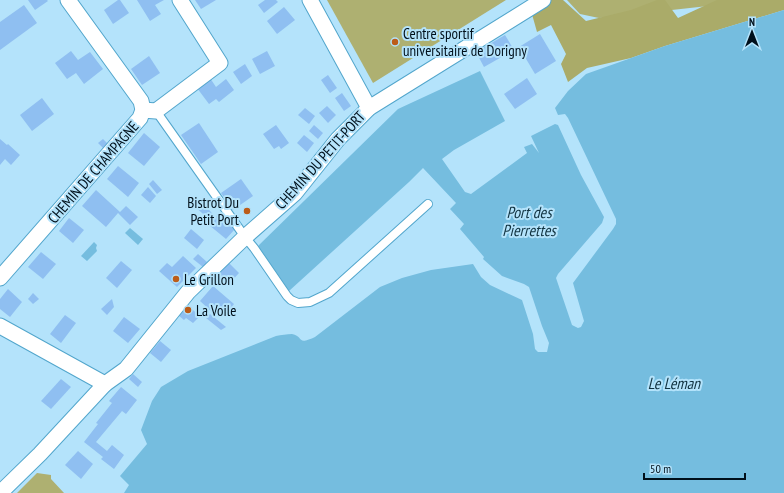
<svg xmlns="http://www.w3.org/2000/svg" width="784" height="493" font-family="'PT Sans Narrow',sans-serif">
<rect width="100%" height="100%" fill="#b4e3fb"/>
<g fill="#aeb071">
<polygon points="327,0 506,0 373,83"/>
<polygon points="567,0 722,0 708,6 599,18 580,14"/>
<polygon points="37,473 51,475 51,479 64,493 17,493"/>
</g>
<polygon fill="#aaab69" points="528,0 563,0 586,21 631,10 657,0 665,0 678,18 717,0 784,0 784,10 665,46 631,58 587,68 568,82 561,64 566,54 551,25 537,32"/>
<g fill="#75bddf">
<path d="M784 10V493H124L129 485 120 476 147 444 141 430 152 401 161 387 188 371 276 336C281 335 287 334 292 334 304 336 296 346 315 337L380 287 402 278 431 270 473 264 481 277 490 285 522 300 533 334 535 349 538 352H547L549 343 542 326 529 287 524 284 502 276 483 259 484 257 460 229 464 224 450 209 456 203 423 168 409 182 289 291 258 246 398 109 480 71 505 121 454 150 442 159 465 192 471 194 527 153 524 147 532 144 539 153 531 136 555 124 558 125 581 175 604 217 602 223 558 274 556 278 572 325 578 328 581 327 584 321 573 283 613 229 616 224V219L568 118 565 114 558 115 555 108 568 91 586 74 665 46Z"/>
<polygon points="130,228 143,239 138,245 125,233"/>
<polygon points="94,242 97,245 96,248 97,251 87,261 81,256"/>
</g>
<g fill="#8fbff1">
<polygon points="28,0 47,0 48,1 35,10"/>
<polygon points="118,0 120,0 129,13 113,24 104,10"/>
<polygon points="137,0 164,0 155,5 161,14 150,21"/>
<polygon points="195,0 216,0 201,9"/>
<polygon points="265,0 276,0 278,2 264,13 258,5"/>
<polygon points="24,5 37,23 0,50 0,22"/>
<polygon points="284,7 295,20 277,34 267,21"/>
<polygon points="540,34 556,61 535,74 519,47"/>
<polygon points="505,35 514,50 484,67 476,52"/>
<polygon points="71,51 78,60 90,52 103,69 84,84 76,73 67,79 55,63"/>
<polygon points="267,51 275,66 260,74 252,59"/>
<polygon points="149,56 160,73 142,85 131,69"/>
<polygon points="245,64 252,76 241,84 233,72"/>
<polygon points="328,75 337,88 330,93 321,80"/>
<polygon points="210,78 216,87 226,79 234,90 219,102 216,99 209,104 197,88"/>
<polygon points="527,78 537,94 515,109 504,94"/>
<polygon points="342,93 351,106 344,111 335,98"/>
<polygon points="42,98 54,114 32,131 20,115"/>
<polygon points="327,106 336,115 328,123 319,113"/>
<polygon points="305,108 315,116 309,124 298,115"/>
<polygon points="199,123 218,152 201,164 181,135"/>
<polygon points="276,125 289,143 281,149 279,146 274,149 263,134"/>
<polygon points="314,125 323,133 318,139 309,131"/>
<polygon points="144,133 160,147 144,166 128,153"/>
<polygon points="304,135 314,143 307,152 297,143"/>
<polygon points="0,139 7,145 8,144 20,155 11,165 5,159 0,165"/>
<polygon points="103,139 108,144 103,148 98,143"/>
<polygon points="118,166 139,183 128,197 107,179"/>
<polygon points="241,179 253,196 233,210 221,193"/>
<polygon points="153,180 162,190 157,194 149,184"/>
<polygon points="148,187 156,196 150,203 141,195"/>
<polygon points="96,190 120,212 126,206 138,217 130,225 118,213 106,227 82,206"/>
<polygon points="201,200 215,217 211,221 193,205"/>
<polygon points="218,214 235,229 226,239 209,225"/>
<polygon points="69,218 84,230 73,243 59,231"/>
<polygon points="191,229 204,240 197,249 184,238"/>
<polygon points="41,252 56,264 43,279 28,267"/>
<polygon points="198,254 207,262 203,267 193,259"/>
<polygon points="183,256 196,268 177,287 159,271 167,263 172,267"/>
<polygon points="121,261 132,270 117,288 106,278"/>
<polygon points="227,261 239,273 229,284 216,272"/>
<polygon points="213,286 234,304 226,314 216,305 211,311 200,301"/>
<polygon points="8,289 22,302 10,317 0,309 0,299"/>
<polygon points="33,293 39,299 33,304 28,299"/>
<polygon points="112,299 114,307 107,315 101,309"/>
<polygon points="187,305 200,316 193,323 186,318 184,320 178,315"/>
<polygon points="210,314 226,327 221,330 206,318"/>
<polygon points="65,315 76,323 61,343 50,334"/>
<polygon points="124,317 140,329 128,343 113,331"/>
<polygon points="160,341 171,350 161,362 150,353"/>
<polygon points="133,374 142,382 138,387 129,379"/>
<polygon points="61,379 71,387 51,409 41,401"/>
<polygon points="121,387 137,400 126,414 122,411 96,442 107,451 112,445 124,455 114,469 101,459 103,457 84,442 98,424 96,423 112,403 109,401"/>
<polygon points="78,451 93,464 81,479 65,465"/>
</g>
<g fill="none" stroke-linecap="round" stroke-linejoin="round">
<g stroke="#52a6cc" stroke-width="10">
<polyline id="lane" points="156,111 245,237 254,248 287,296 291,300 298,303 310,302 329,293 428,204"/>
</g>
<g stroke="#52a6cc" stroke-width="17">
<g id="street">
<polyline points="310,0 369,108"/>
<polyline points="143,110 156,111 220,63 180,0"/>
<polyline points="0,278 140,118 143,110 141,101 68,0"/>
<polyline points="0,326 105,384"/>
<polyline points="0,493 40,454 105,384 126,369 188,292 245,237 295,193 338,139 369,108 543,0"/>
</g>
</g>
<use href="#lane" stroke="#fff" stroke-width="8"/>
<use href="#street" stroke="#fff" stroke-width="15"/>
</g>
<g fill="#bc5c19" stroke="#b4e3fb" stroke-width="1.5">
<circle cx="395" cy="42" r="4"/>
<circle cx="247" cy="211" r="4"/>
<circle cx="176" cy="279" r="4"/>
<circle cx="188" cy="310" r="4"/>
</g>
<g text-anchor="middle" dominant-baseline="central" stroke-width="4" stroke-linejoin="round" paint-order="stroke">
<g font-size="15" fill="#00101b" stroke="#b4e3fb" text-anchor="start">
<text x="403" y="33">Centre sportif<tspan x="403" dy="17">universitaire de Dorigny</tspan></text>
<text x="239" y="202" text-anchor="end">Bistrot Du<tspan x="239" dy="17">Petit Port</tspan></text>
<text x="184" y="279">Le Grillon</text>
<text x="196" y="310">La Voile</text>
</g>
<g font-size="15" fill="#00101b" stroke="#b4e3fb">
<text transform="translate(320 160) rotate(-48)">CHEMIN DU PETIT-PORT</text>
<text transform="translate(93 172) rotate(-49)">CHEMIN DE CHAMPAGNE</text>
</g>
<g font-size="16" font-style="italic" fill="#113341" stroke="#b4e3fb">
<text x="529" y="212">Port des<tspan x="529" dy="18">Pierrettes</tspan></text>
<text x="674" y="383">Le Léman</text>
</g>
</g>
<g transform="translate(752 32)" stroke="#b4e3fb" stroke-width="3" paint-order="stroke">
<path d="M0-3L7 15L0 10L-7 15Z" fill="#00101b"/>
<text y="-6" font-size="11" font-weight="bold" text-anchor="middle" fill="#00101b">N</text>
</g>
<path d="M644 473v6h101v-6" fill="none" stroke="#00101b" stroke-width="2"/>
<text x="650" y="473" font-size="12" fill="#00101b" stroke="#b4e3fb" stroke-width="3" paint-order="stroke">50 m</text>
</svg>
